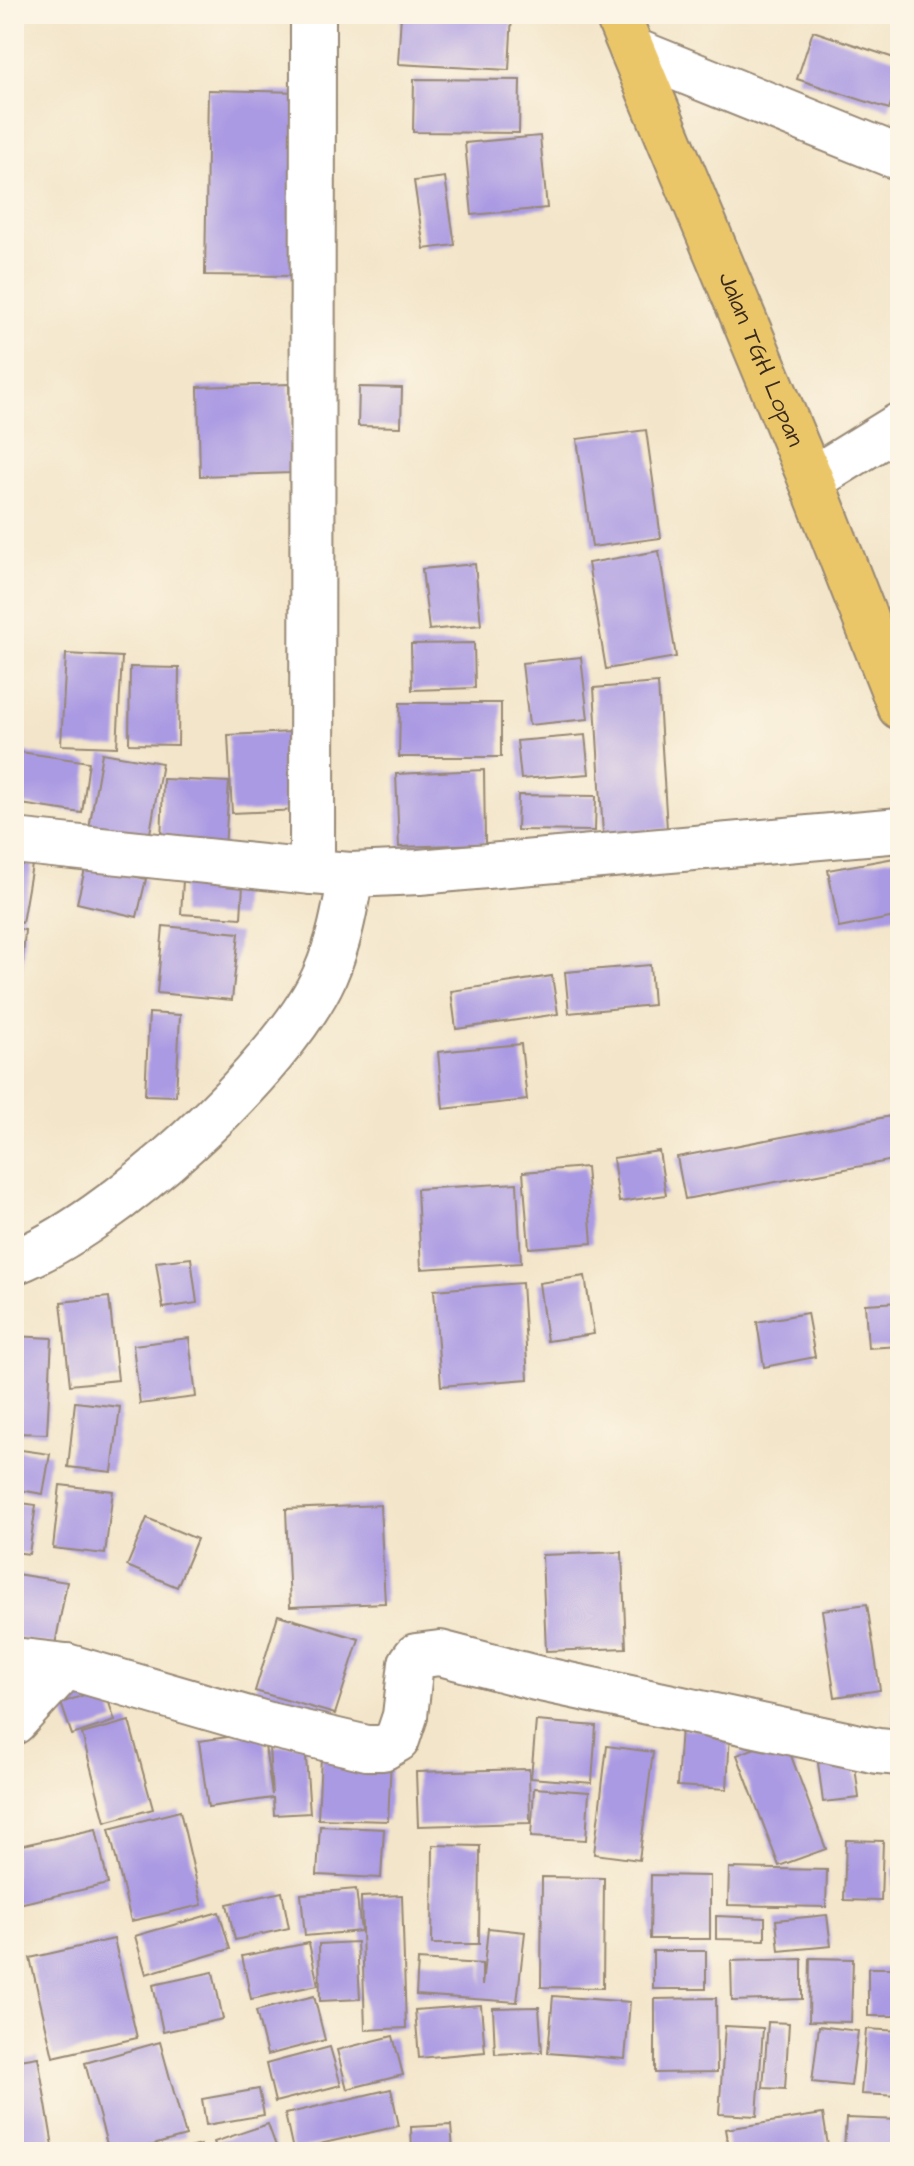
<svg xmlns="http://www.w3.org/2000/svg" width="914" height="2166" font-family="'Architects Daughter',sans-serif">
<rect width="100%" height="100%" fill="#fcf5e5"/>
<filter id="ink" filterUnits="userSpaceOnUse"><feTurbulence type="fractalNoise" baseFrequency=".0125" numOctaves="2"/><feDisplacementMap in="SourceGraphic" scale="16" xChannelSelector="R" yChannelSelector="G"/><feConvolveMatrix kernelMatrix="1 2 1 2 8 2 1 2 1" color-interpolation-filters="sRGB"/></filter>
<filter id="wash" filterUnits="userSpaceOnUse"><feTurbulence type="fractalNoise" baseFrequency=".006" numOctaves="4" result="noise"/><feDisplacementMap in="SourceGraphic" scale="32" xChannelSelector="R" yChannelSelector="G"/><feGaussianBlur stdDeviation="1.8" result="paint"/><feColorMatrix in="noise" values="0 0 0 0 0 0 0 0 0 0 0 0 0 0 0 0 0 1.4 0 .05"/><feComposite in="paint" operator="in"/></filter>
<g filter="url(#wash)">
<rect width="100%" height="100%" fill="#f3e5c9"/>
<g id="blocks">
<g fill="#aa9ae3">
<polygon points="401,14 512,14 509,70 398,64"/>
<polygon points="813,31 900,60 900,77 889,109 797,79"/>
<polygon points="414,79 520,80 519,133 413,132"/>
<polygon points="208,90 301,92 297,276 205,275"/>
<polygon points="540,136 547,208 472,215 465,143"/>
<polygon points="445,177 455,245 424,249 414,181"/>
<polygon points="289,384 291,473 200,476 198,387"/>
<polygon points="359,387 402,388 401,427 358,426"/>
<polygon points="646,430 661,538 592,547 577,439"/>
<polygon points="659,551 676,657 606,669 588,563"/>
<polygon points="475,564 481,625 429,630 422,569"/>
<polygon points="474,643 475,688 412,690 411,644"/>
<polygon points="66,654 122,657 117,747 61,745"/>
<polygon points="581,657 588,719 529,725 522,663"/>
<polygon points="130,667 179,668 178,745 129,744"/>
<polygon points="658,683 667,829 603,834 594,688"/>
<polygon points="400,703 501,703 501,757 399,757"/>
<polygon points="293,732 298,810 232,813 228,735"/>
<polygon points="585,735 589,774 521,779 517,741"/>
<polygon points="20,752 89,762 82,813 14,803"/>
<polygon points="102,753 162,763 149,839 89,829"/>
<polygon points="484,770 485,844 399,847 396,774"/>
<polygon points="163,779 229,782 225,849 161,846"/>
<polygon points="518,795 596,796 595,831 517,830"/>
<polygon points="900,857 900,916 839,928 828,870"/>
<polygon points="14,862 32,865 22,923 14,922"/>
<polygon points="86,865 146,879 137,917 77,903"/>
<polygon points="183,880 243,885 241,918 181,914"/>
<polygon points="163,926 239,933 232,1000 157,993"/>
<polygon points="14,929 25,930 22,971 14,971"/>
<polygon points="650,965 653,1005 569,1013 565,972"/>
<polygon points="552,976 558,1014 456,1029 451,991"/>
<polygon points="149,1013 180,1015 176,1096 145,1095"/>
<polygon points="521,1044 527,1100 443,1109 438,1052"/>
<polygon points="891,1116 899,1159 685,1199 677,1157"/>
<polygon points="14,1143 20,1144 15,1163 14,1163"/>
<polygon points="659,1151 666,1195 619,1202 613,1158"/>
<polygon points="586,1167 592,1243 529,1248 523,1172"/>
<polygon points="517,1183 521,1263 421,1269 417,1189"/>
<polygon points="191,1258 197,1303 163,1308 156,1262"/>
<polygon points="585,1276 594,1334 547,1341 539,1283"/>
<polygon points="522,1283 528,1379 441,1386 434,1290"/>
<polygon points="109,1297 118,1380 70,1385 61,1302"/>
<polygon points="900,1302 900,1346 868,1348 865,1304"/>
<polygon points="807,1313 815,1357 764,1367 757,1322"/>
<polygon points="14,1336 52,1338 47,1434 14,1433"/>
<polygon points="189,1338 196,1397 140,1404 133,1345"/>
<polygon points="75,1402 120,1407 112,1472 68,1467"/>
<polygon points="14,1449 50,1454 43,1494 14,1489"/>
<polygon points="60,1485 113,1491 105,1554 53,1548"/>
<polygon points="14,1502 36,1505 29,1554 14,1552"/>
<polygon points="380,1505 385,1603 290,1607 286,1509"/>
<polygon points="147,1518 197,1539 177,1587 127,1566"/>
<polygon points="622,1552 626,1648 546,1651 542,1555"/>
<polygon points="16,1574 67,1582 55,1645 14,1638"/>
<polygon points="867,1604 880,1690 835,1697 822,1610"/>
<polygon points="278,1615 359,1639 335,1714 255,1691"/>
<polygon points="895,1655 900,1655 900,1729 894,1729"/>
<polygon points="104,1688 115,1721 72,1735 61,1703"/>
<polygon points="129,1721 153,1809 105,1822 82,1734"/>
<polygon points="536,1721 596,1726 592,1783 531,1778"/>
<polygon points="681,1728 730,1732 727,1789 677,1786"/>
<polygon points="263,1732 272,1795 269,1747 305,1744 310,1813 274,1815 273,1798 208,1807 199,1741"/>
<polygon points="784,1737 826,1849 779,1866 737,1755"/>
<polygon points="607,1746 653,1752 639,1860 594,1854"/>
<polygon points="321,1757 391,1760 388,1821 318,1819"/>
<polygon points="854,1758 859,1798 823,1802 818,1763"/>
<polygon points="529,1769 530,1823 418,1826 416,1772"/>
<polygon points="534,1788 589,1792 586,1840 531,1837"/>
<polygon points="180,1811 202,1905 131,1921 109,1829"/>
<polygon points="320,1826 384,1829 381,1878 317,1875"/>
<polygon points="96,1829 108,1884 14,1905 14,1847"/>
<polygon points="846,1840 883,1841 881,1901 844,1900"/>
<polygon points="433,1845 480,1846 479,1944 432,1944"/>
<polygon points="729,1868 827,1870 826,1907 728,1905"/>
<polygon points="893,1868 900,1868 900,1930 894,1930"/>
<polygon points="651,1875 710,1876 710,1939 650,1939"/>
<polygon points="542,1877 604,1878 603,1988 541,1987"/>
<polygon points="356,1889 361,1931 305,1936 301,1894"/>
<polygon points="282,1892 289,1928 235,1940 227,1904"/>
<polygon points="402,1895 406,2028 365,2030 361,1897"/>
<polygon points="219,1912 230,1949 146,1974 135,1936"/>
<polygon points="827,1915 831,1946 779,1951 776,1920"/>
<polygon points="716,1916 765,1918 765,1940 716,1939"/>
<polygon points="488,1928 525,1932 517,2002 416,1995 418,1960 482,1964 482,1986"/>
<polygon points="114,1939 137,2038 53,2057 30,1958"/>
<polygon points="357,1942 360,1999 320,2001 319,1944"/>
<polygon points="309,1943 318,1985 251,1999 242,1956"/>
<rect x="653" y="1951" width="53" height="38"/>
<polygon points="810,1958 853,1959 851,2022 809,2021"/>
<polygon points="802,1959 802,1999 732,2001 731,1961"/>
<rect x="868" y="1968" width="32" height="48"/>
<polygon points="213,1972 223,2019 163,2032 153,1985"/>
<polygon points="314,1996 325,2040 267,2055 256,2011"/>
<polygon points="553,1996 630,2002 625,2059 548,2053"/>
<polygon points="716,1998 717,2072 655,2073 655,1999"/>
<polygon points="481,2005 485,2052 419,2058 415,2010"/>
<polygon points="539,2007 542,2052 495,2054 493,2008"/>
<polygon points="768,2022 789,2023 785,2089 763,2088"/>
<polygon points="725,2026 763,2028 757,2116 719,2114"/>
<polygon points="819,2026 858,2031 851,2086 812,2082"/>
<polygon points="866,2029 900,2031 900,2096 861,2094"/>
<polygon points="393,2036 403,2075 347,2089 337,2050"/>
<polygon points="160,2042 186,2136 127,2152 109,2152 85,2063"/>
<polygon points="330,2047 341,2085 275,2102 266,2064"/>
<polygon points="38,2057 54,2152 14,2152 14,2061"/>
<polygon points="259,2089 264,2115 206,2125 202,2099"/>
<polygon points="391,2089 399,2126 293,2150 285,2114"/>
<polygon points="823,2114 829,2152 729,2152 725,2129"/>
<polygon points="846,2118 900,2120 900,2152 844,2150"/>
<polygon points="268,2124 278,2152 218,2152 214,2142"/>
<polygon points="451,2125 453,2152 412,2152 411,2127"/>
<polygon points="200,2145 202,2152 178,2152 177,2151"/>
</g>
</g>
</g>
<g filter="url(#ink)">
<use href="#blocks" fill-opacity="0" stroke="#978874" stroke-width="2"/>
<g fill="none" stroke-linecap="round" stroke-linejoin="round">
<g stroke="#978874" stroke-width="48">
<g id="minor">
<polyline points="632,50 900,158"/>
<polyline points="811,480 900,425"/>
<polyline points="14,841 312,872 351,875 419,872 900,830"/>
<polyline points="312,872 313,18"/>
<path d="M14 1262C109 1226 283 1069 325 975 339 943 345 909 351 875"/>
<polyline points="14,1660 66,1666 269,1725 367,1748 383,1748 397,1740 405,1716 411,1663 416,1656 440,1653 536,1678 878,1751 900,1753"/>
<polyline points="14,1722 66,1666"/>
</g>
</g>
<g stroke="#978874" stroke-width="48">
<g id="highway">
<path id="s1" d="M617 14 811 480 900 707"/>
</g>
</g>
<use href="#minor" stroke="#fff" stroke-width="44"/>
<use href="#highway" stroke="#ebc669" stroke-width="44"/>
</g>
</g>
<g text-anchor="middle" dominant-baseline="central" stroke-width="8" stroke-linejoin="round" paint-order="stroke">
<g font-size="24" fill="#3b2a1e" stroke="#fcf5e5">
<text stroke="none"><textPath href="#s1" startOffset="374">Jalan TGH Lopan</textPath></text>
</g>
</g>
<rect width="914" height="2166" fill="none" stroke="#fcf5e5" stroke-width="48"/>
</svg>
